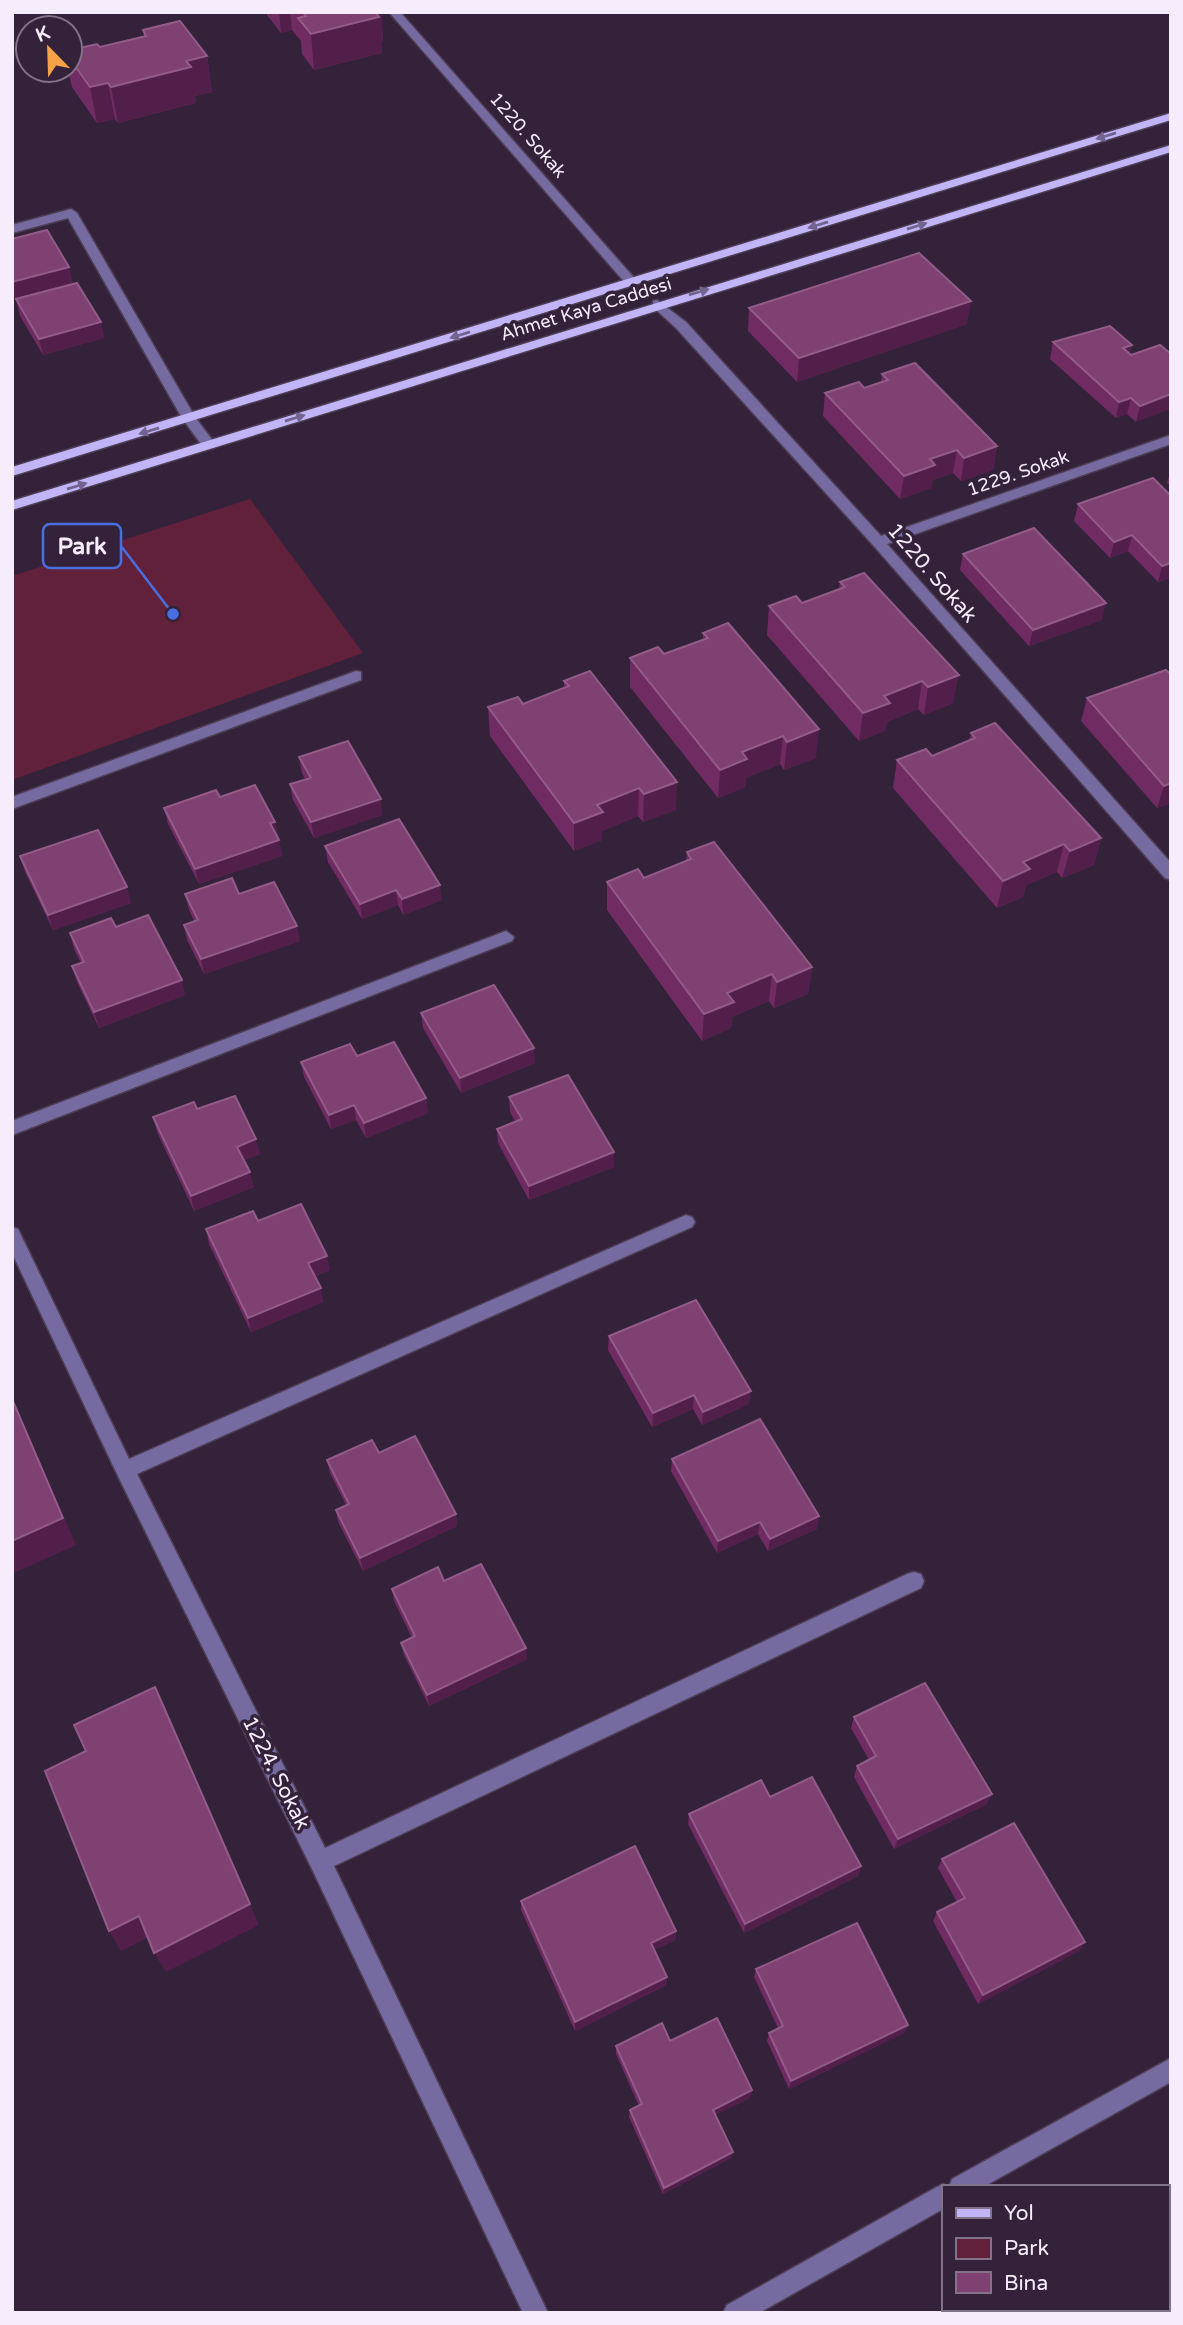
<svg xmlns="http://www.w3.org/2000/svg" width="1183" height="2325" font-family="'Varela Round',sans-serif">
<rect width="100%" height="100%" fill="#33223a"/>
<polygon fill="#62213a" points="250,499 363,653 12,780 12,576"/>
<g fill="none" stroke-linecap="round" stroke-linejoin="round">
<g stroke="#4e3e55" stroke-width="3">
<g id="minor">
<polygon points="389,12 400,12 636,280 636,286 628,286"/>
<polygon points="71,209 77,213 195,417 216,445 214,448 204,448 182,418 68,218 12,233 12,225"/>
<polygon points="657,300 686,322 881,536 1171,435 1171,444 887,544 1171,863 1171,880 1165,878 873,545 676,328 653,307 653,301"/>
<polygon points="356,671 361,672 361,680 12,809 12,797"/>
<polygon points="506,931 514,937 512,941 12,1135 12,1121"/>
<polygon points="686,1215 692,1217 695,1222 692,1227 137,1474 325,1848 907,1574 914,1572 921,1574 924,1581 921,1588 334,1866 548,2313 523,2313 312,1869 118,1476 12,1253 12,1227 18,1229 129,1459"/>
<polygon points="1171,2058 1171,2082 983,2187 943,2187 943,2209 759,2313 723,2313 727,2305 935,2188 943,2184 949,2187 952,2179"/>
</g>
</g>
<g stroke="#4e3e55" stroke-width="3">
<g id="major">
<polygon points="1171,113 1171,120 12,476 12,467"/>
<polygon points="1171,145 1171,152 12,510 12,501"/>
</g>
</g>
<use href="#minor" fill="#766ba1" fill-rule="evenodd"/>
<use href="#major" fill="#c1b4f7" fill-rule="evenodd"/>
</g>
<g fill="#702b62">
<polygon points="267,12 381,12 383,42 381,42 382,53 314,70 302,54 301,41 292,30 281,33 267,15"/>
<polygon points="143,30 207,56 212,92 195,96 196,103 118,123 115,119 97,123 72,87 68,70 70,70 70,50 100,47 144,37"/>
<polygon points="16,299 101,322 104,338 43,355 20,316"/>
<polygon points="749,308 967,324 797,382 748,331"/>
<polygon points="1053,342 1129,354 1131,355 1171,354 1136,422 1127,414 1116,418 1050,359"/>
<polygon points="882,374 997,446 993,470 961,481 953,473 933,480 931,488 900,499 823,416 825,393 864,388 881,382"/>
<polygon points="1171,469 1171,486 1167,483"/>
<polygon points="1153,478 1171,578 1158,582 1128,551 1110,558 1074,521 1078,504"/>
<polygon points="963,554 1102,620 1029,646 960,570"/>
<polygon points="840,582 953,703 924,715 918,709 887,722 885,731 859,741 767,635 769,606 802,603 839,589"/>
<polygon points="703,633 816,758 784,770 780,764 746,778 745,787 718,798 630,687 630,658 664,654 703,640"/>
<polygon points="1171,675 1171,803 1157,808 1081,721 1087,698"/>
<polygon points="564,681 676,810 643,822 638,816 602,831 602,840 574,851 490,736 488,707 523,704 564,688"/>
<polygon points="971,733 1101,838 1094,865 1062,878 1057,872 1026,885 1023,897 997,908 893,788 897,760 932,756 969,741"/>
<polygon points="299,757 382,815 314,838 293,800 290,784 305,779 302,773"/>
<polygon points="220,797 275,822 282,856 199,884 168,824 164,808"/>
<polygon points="325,846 442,900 403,915 398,905 362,919 328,862"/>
<polygon points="687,852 812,967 808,994 774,1008 769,1001 732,1017 731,1028 702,1041 607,910 607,882 644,878 686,861"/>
<polygon points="20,856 131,903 53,930 25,872"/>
<polygon points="185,894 239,894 300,941 204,974 187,940 184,925 194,921 189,910"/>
<polygon points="116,927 185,995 99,1028 77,982 72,966 81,963 74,949 70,933"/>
<polygon points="421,1013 535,1063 461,1093 423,1028"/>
<polygon points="357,1056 426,1098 428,1113 366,1138 356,1120 331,1129 304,1077 301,1062"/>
<polygon points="509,1097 614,1167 529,1200 498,1143 497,1129 515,1121 510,1112"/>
<polygon points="197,1109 260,1154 244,1160 254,1187 194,1211 157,1132 153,1117"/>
<polygon points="206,1229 330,1270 315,1276 323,1302 251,1332 209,1244"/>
<polygon points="609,1336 749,1404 702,1425 693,1409 652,1427 608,1350"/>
<polygon points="379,1453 456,1514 457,1526 363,1571 338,1522 336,1510 346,1505 330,1473 327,1460"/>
<polygon points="672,1459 817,1529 768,1551 758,1534 717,1553 671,1471"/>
<polygon points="444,1581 527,1659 429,1706 404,1655 401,1643 412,1638 394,1601 392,1589"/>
<polygon points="854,1717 987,1804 894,1849 854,1777 857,1766 869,1760 851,1728"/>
<polygon points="770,1797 861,1866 858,1876 744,1933 688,1824 689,1814"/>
<polygon points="942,1859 1085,1942 1079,1951 978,2004 933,1921 937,1912 957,1902 938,1868"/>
<polygon points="521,1901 676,1931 675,1940 654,1950 667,1977 666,1985 575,2031 521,1910"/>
<polygon points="756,1969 908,2025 904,2033 789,2089 767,2041 769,2033 778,2028 754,1977"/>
<polygon points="670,2041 752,2090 750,2098 715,2115 731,2158 663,2194 629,2117 630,2110 639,2106 616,2054 616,2046"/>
<polygon points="1171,2233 1171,2313 1162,2313 1161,2309 1167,2309 1167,2235"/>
</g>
<g fill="#521f4b">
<polygon points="279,12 290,12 292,30 281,33"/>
<polygon points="372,12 381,12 383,42 381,42 382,53 314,70 311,34"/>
<polygon points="207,56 212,92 195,96 196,103 118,123 111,87 186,61"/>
<polygon points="108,83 115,119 97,123 90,87"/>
<polygon points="69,267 73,284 12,299 12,282"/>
<polygon points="971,301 967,324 797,382 799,358"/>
<polygon points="101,322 104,338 43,355 39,339"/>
<polygon points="1132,345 1128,361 1123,348"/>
<polygon points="1171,394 1171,409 1136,422 1140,406"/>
<polygon points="1131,398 1127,414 1116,418 1119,402"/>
<polygon points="997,446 993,470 961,481 964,458"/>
<polygon points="957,450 953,473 933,480 931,488 900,499 904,476 930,459"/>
<polygon points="1132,535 1128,551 1110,558 1114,542"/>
<polygon points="1171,563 1171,578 1158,582 1162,566"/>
<polygon points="1106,603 1102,620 1029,646 1033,630"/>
<polygon points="959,675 953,703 924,715 928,687"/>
<polygon points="922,681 918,709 887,722 885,731 859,741 863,713 884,696"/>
<polygon points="819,729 816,758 784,770 787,742"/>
<polygon points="783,736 780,764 746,778 745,787 718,798 720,770 742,752"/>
<polygon points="677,782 676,810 643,822 644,794"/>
<polygon points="1171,783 1171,803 1157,808 1164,786"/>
<polygon points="639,788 638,816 602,831 602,840 574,851 574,823 597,805"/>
<polygon points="381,799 382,815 314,838 311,822"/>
<polygon points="275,822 278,838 270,823"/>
<polygon points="1101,838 1094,865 1062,878 1070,851"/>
<polygon points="279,840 282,856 199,884 195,869"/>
<polygon points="1064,844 1057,872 1026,885 1023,897 997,908 1003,881 1023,862"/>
<polygon points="440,885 442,900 403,915 402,899"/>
<polygon points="127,887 131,903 53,930 48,915"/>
<polygon points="396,890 398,905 362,919 360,904"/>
<polygon points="297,926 300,941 204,974 201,959"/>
<polygon points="812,967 808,994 774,1008 777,982"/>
<polygon points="772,974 769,1001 732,1017 731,1028 702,1041 704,1014 727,993"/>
<polygon points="182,980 185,995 99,1028 94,1012"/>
<polygon points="534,1048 535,1063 461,1093 460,1078"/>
<polygon points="426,1098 428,1113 366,1138 364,1123"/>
<polygon points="354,1105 356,1120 331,1129 329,1115"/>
<polygon points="256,1139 260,1154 240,1161 237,1147"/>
<polygon points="614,1152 614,1167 529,1200 529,1186"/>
<polygon points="250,1172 254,1187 194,1211 191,1196"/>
<polygon points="327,1256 330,1270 311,1277 308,1263"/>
<polygon points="321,1288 323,1302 251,1332 248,1318"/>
<polygon points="751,1391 749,1404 702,1425 703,1412"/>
<polygon points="694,1395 693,1409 652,1427 653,1413"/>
<polygon points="12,1397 76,1545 12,1574"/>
<polygon points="456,1514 457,1526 363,1571 360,1558"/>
<polygon points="819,1516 817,1529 768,1551 770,1539"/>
<polygon points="760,1522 758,1534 717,1553 718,1541"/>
<polygon points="526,1648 527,1659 429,1706 427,1695"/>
<polygon points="992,1794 987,1804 894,1849 898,1839"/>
<polygon points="861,1866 858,1876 744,1933 745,1924"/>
<polygon points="250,1904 259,1925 166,1972 154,1953"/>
<polygon points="139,1916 151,1936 121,1951 109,1931"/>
<polygon points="676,1931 675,1940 650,1952 651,1943"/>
<polygon points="1085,1942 1079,1951 978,2004 983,1995"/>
<polygon points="667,1977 666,1985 575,2031 575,2022"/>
<polygon points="908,2025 904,2033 789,2089 791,2081"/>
<polygon points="752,2090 750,2098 711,2117 713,2110"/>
<polygon points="733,2152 731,2158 663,2194 664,2188"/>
</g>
<g fill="#7f4072" stroke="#925b88" stroke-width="2">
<polygon points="303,12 375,12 379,17 311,34 298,18 306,16"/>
<polygon points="180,21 207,56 186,61 191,67 111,87 108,83 90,87 70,59 70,50 97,44 100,47 146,36 143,30"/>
<polygon points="47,230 69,267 12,282 12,239"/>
<polygon points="919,253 971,301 799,358 749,308"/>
<polygon points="77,283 101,322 39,339 16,299"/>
<polygon points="1110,326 1132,345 1123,348 1131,355 1160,345 1171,354 1171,394 1140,406 1131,398 1119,402 1053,342"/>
<polygon points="915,363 997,446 964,458 957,450 930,459 935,465 904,476 825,393 859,382 864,388 888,380 882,374"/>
<polygon points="1153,478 1171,496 1171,563 1162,566 1132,535 1114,542 1078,504"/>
<polygon points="1034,528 1106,603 1033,630 963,554"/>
<polygon points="864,573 959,675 928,687 922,681 884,696 890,703 863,713 769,606 796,596 802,603 845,587 840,582"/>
<polygon points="728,623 819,729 787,742 783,736 742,752 747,759 720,770 630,658 658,647 664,654 708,638 703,633"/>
<polygon points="1166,670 1171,675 1171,783 1164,786 1087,698"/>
<polygon points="590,671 677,782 644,794 639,788 597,805 603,812 574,823 488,707 518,697 523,704 569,686 564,681"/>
<polygon points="995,723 1101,838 1070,851 1064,844 1023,862 1030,869 1003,881 897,760 926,749 932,756 975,738 971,733"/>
<polygon points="348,741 381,799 311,822 290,784 311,778 299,757"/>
<polygon points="255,785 275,822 270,823 279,840 195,869 164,808 216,790 220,797"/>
<polygon points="399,819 440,885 402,899 396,890 360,904 325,846"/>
<polygon points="98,830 127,887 48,915 20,856"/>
<polygon points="714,842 812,967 777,982 772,974 727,993 734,1002 704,1014 607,882 638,869 644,878 691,859 687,852"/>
<polygon points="232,878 239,894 274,882 297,926 201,959 184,925 198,920 185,894"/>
<polygon points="148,915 182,980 94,1012 72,966 84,962 70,933 111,918 116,927"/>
<polygon points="494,985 534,1048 460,1078 421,1013"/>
<polygon points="394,1042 426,1098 364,1123 354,1105 329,1115 301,1062 350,1044 357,1056"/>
<polygon points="568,1075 614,1152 529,1186 497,1129 522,1119 509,1097"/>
<polygon points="235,1096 256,1139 237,1147 250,1172 191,1196 153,1117 194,1102 197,1109"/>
<polygon points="301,1204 327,1256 308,1263 321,1288 248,1318 206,1229 253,1211 258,1221"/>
<polygon points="696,1300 751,1391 703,1412 694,1395 653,1413 609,1336"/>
<polygon points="12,1399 63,1518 12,1541"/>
<polygon points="760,1419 819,1516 770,1539 760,1522 718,1541 672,1459"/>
<polygon points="415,1436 456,1514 360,1558 336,1510 349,1504 327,1460 372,1440 379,1453"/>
<polygon points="481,1564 526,1648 427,1695 401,1643 415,1636 392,1589 438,1567 444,1581"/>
<polygon points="925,1683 992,1794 898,1839 857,1766 876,1756 854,1717"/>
<polygon points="155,1687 250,1904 154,1953 139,1916 109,1931 45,1771 86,1751 74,1725"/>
<polygon points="812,1777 861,1866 745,1924 689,1814 761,1780 770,1797"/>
<polygon points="1014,1823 1085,1942 983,1995 937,1912 965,1898 942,1859"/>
<polygon points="635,1846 676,1931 651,1943 667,1977 575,2022 521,1901"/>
<polygon points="857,1923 908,2025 791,2081 769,2033 783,2026 756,1969"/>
<polygon points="717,2018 752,2090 713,2110 733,2152 664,2188 630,2110 642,2104 616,2046 662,2023 670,2041"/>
<polygon points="1171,2233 1171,2309 1167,2303 1167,2235"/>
</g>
<defs><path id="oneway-solid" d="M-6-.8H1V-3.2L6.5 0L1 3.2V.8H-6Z" transform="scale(1.75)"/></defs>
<g fill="#73648f">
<use href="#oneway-solid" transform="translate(1106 136) rotate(163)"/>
<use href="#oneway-solid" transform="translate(818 225) rotate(163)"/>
<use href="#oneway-solid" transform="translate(917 226) rotate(-17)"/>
<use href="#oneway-solid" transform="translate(699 292) rotate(-16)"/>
<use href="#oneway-solid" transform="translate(460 335) rotate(163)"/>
<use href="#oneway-solid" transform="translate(295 418) rotate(-17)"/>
<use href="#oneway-solid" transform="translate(149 431) rotate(163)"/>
<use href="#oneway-solid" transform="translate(77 486) rotate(-17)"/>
</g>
<g text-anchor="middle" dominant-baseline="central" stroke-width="7" stroke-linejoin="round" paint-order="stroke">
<g font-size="18" fill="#f7ecfc" stroke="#33223a">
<text transform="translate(528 135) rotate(49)">1220. Sokak</text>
<text transform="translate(586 309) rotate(-17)">Ahmet Kaya Caddesi</text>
<text transform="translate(1018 473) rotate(-19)">1229. Sokak</text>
</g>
<g font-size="21" fill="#f7ecfc" stroke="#33223a">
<text transform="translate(932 573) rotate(49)">1220. Sokak</text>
<text transform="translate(276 1773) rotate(63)">1224. Sokak</text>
</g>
</g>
<path fill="none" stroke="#496edf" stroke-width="2.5" d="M173 614L121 546"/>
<circle fill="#496edf" stroke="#33223a" stroke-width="2.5" cx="173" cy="614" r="7"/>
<rect fill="#33223a" stroke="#496edf" stroke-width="2.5" x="43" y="524" width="78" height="44" rx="7"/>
<g font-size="23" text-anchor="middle" font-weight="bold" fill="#f7ecfc">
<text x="82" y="554">Park</text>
</g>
<rect width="1183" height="2325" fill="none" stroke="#f7ecfc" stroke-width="28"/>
<rect x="942" y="2185" width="228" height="126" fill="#33223a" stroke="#817388" stroke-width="2"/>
<rect x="956" y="2208" width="35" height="10" fill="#c1b4f7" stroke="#817388" stroke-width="2"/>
<text x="1004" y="2220" font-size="21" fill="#f7ecfc">Yol</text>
<rect x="956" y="2238" width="35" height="21" fill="#62213a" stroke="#817388" stroke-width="2"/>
<text x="1004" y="2255" font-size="21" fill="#f7ecfc">Park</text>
<rect x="956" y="2272" width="35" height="21" fill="#7f4072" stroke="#817388" stroke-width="2"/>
<text x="1004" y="2290" font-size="21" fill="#f7ecfc">Bina</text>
<g transform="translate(49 49) rotate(337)"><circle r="33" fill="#33223a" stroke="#817388" stroke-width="2"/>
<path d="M0-5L12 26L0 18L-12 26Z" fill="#f6a246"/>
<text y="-10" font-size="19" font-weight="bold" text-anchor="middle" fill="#f7ecfc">K</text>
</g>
</svg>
